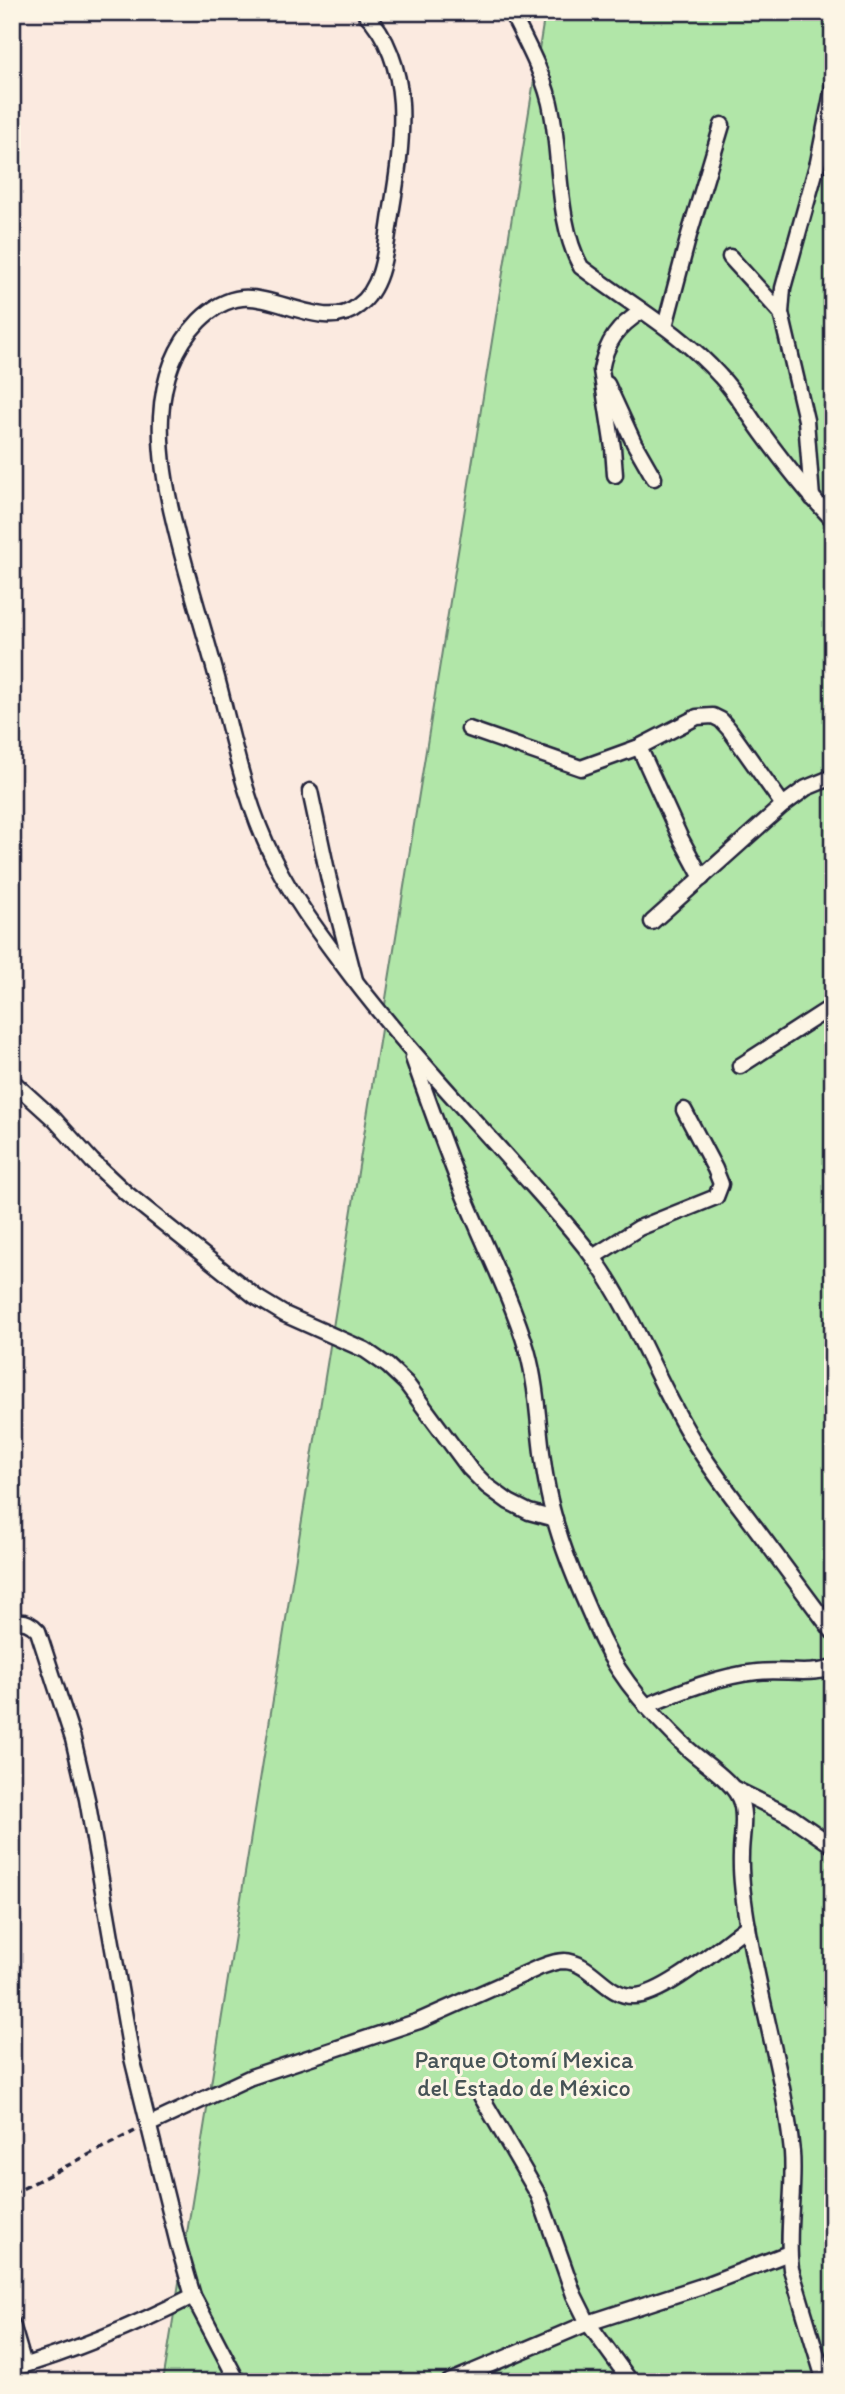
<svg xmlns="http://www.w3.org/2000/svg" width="845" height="2394" font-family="Itim,sans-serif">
<rect width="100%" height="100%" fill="#fbeae0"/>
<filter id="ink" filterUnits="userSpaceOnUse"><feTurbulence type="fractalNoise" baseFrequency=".0143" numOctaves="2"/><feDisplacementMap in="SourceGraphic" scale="14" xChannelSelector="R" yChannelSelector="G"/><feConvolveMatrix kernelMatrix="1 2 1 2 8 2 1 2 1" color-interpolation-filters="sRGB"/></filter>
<g filter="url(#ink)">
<polygon fill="#b1e6a8" stroke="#6a8472" stroke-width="2" points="545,12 833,12 833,2382 163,2382"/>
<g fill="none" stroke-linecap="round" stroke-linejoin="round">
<g stroke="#22223b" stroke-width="19">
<g id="street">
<path d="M364 12C388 35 399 71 401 103 403 140 397 178 391 214 388 233 386 254 380 273 376 285 369 298 358 306 327 332 278 295 242 298 224 300 211 309 199 321 147 375 158 457 174 522 186 574 203 626 217 678 233 739 245 803 274 860 292 896 316 929 340 961 396 1037 461 1105 523 1175 548 1203 573 1230 595 1260 636 1317 658 1386 696 1445 714 1474 735 1500 755 1527 781 1562 807 1597 833 1632"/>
<path d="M511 12C527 44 546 78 552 113 561 161 557 224 581 267 628 303 681 332 720 376 736 393 748 414 762 433 784 463 807 493 833 520"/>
<polyline points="730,257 781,313"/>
<polyline points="665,326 689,235 722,125"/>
<polyline points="607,384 634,443 654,478"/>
<path d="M615 475 613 448 601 370C606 342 618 326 642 311"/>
<polyline points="812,498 806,420 781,313 783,288 818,162 833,87"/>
<polyline points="469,729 581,768 639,747 697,717 713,716 721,720 729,729 783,805"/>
<polyline points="639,747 680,837 702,878"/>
<polyline points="310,791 329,880 355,980"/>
<polyline points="652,922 783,805 806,788 833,777"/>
<path d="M413 1058C429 1103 445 1148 463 1193 484 1245 511 1296 527 1350 539 1393 538 1437 546 1480 555 1536 579 1589 602 1640 621 1681 655 1717 687 1748 703 1763 736 1782 741 1803 746 1819 741 1838 741 1855 740 1878 744 1904 748 1927 760 2002 784 2076 792 2152 795 2191 786 2231 791 2269L825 2382"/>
<polyline points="740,1066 833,1006"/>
<polyline points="12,1081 55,1120 92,1161 126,1193 256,1297 284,1314 365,1350 388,1366 406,1383 469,1468 487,1486 509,1502 529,1512 555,1519"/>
<polyline points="593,1257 639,1228 716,1197 721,1184 715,1169 684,1110"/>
<path d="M12 1623C23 1619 31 1623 38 1631L73 1739 87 1799 132 2058 178 2244 193 2296 238 2382"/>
<path d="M646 1706C682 1691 718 1676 757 1672 783 1669 807 1676 833 1668"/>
<polyline points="735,1789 790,1816 833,1846"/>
<polyline points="481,2096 539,2196 574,2295 588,2323 631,2382"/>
<path d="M148 2125 251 2077 419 2021 538 1968C546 1965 555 1961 564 1961 592 1962 606 1997 634 1996 663 1996 723 1944 748 1926"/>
<polyline points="12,2324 24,2365"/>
<path d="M12 2369C74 2351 136 2325 193 2296"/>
<polyline points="449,2382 588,2323 702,2286 789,2253"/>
</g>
</g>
<polyline stroke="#22223b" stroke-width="3.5" stroke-dasharray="7 5" stroke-linecap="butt" points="12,2194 135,2131"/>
<use href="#street" stroke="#fcf5e5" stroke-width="14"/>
</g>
</g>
<g text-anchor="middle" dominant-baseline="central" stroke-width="6" stroke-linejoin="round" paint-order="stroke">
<g font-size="24" fill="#465356" stroke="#fcf5e5">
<text x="524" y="2059">Parque Otomí Mexica<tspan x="524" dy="28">del Estado de México</tspan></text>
</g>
</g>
<rect width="845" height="2394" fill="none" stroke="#fcf5e5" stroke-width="42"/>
<rect x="21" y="21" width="803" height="2352" fill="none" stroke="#22223b" stroke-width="2.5" filter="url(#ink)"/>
</svg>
